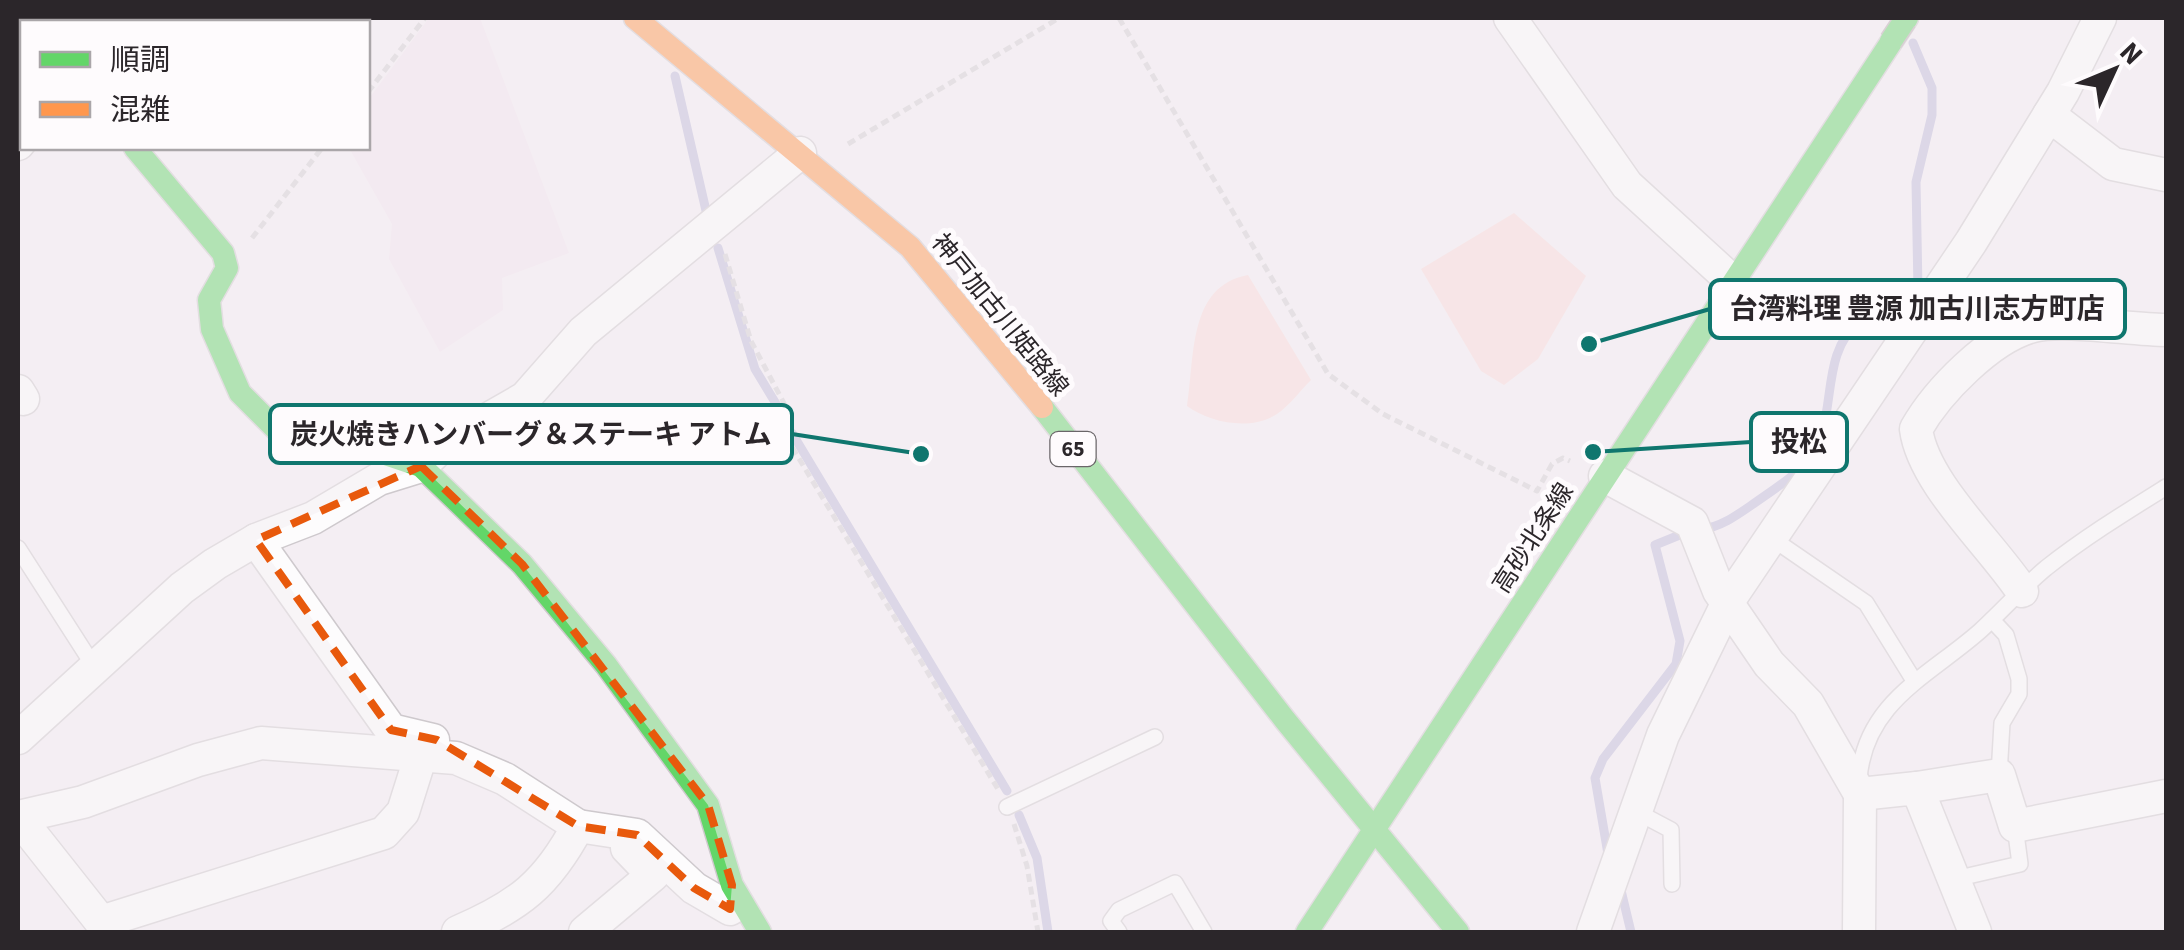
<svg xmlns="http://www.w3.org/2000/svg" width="2184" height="950" font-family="'Source Sans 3','Noto Sans JP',sans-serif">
<rect width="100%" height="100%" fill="#f4eef3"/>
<polygon fill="#f2e4ef" points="429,18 480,18 569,253 502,278 503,310 440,352 389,259 392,224 349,148 368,148 368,100"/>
<g fill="#fadad9">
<polygon points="1514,213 1586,276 1538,359 1504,385 1481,371 1421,269"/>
<path d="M1248 275 1311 380C1300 391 1289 406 1277 414 1251 431 1210 423 1187 406 1195 356 1188 286 1248 275Z"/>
</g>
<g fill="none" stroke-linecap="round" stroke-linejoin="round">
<g stroke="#bebada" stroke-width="9">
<polyline points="675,76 707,215"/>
<polyline points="718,248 755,369 781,412"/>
<polyline points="792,433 1007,791"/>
<path d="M1702 529C1722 527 1740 513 1756 502 1773 490 1798 474 1810 458 1839 418 1818 355 1859 322 1869 314 1885 321 1896 320L1909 309 1918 290 1916 182 1932 115V88L1913 43"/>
<polyline points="1019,815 1037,858 1048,932"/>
<polyline points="1608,854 1595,778 1603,759 1676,664 1680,641 1655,545 1687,532"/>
<polyline points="1619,882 1631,932"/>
</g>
<g stroke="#cec9cd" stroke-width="18">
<g id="lane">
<polyline points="1770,537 1866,603 1913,679"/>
<polyline points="18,548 95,668"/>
<polyline points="1992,620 2006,635 2019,679 2019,694 2002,723 1999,775"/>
<path d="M1859 779C1865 702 1929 676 1980 631 2002 611 2023 587 2046 568 2084 538 2126 512 2166 487"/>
<polyline points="1007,807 1155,737"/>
<polyline points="1637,812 1671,830 1672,884"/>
<polyline points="1955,879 2020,864 2015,826"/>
<polyline points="1119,932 1111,921 1119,910 1175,883 1204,932"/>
</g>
</g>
<g stroke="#cec9cd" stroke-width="35">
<g id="street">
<polyline points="1510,18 1627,185 1731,280"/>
<polyline points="129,22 133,18"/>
<polyline points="2049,115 2113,164 2166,175"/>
<polyline points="18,144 22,139"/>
<polyline points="18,391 23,399"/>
<polyline points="1605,476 1692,523 1719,591 1769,664 1808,704 1860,794 1917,788 1975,932"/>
<polyline points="256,540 391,730 433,740"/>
<path d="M2022 591C1991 544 1923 483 1916 429 1937 392 1990 337 2033 326 2064 318 2131 330 2166 330"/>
<polyline points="18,738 182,588 215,564 256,540 313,518 379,479 421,466 443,445 525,398 583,332 800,153"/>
<polyline points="1917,788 1999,775 2015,826 2166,796"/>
<path d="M18 817 83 802 198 760 261 743 456 758 505 779 578 826C547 884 519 906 458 932"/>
<polyline points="18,817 109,932"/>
<polyline points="578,826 637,835 694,888 730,909"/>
<polyline points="101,922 384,833 403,812 421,755"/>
<polyline points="585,932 653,875 627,848"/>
<polyline points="1593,932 1663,735 1729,600 1971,242 2063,92 2100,18"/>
<polyline points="1859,932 1860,794"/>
</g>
</g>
<g stroke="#cec9cd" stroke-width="25">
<g id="fast">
<polyline points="135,148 223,253 227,268 209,300 212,329 240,393 281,434 362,446 421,466 522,564 606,665 708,805 732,885 760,932"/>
<polyline points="1042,407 1285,720 1458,932"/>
<polyline points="1307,932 1907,18"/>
</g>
</g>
<g stroke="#cec9cd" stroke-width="25">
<polyline id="slow" points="635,18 910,247 1042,407"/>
</g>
<g stroke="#d2cfd2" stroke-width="5" stroke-dasharray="8 5" stroke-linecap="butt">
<polyline points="1119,18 1328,374 1383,414 1537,491 1552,464 1563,458 1570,461"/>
<polyline points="368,92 425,18"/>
<polyline points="848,144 1059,18"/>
<polyline points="252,238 322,148"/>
<polyline points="725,254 751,341 787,409 786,437 999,791"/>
<polyline points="1014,824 1027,866 1038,932"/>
</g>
<use href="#lane" stroke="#fdfcfd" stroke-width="15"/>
<use href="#street" stroke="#fdfcfd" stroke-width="32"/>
<use href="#fast" stroke="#63d668" stroke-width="22"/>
<use href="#slow" stroke="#ff974d" stroke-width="22"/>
<g stroke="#baabb1" stroke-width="25" stroke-linecap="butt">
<polyline id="fast-bridge" points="1891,41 1905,20"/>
</g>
<use href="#fast-bridge" stroke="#63d668" stroke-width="22"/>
</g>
<path d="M0 0H2184V950H0ZM421 466 522 564 708 805 732 885 730 909 694 888 637 835 578 826 437 740 391 730 256 540Z" fill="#f4eef3" fill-opacity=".55" fill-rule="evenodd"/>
<path fill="none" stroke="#e8590c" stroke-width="8" stroke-dasharray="20 12" stroke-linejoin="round" d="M421 466 522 564 708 805 732 885 730 909 694 888 637 835 578 826 437 740 391 730 256 540Z"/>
<g text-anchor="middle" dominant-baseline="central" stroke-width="10" stroke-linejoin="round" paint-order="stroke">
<rect fill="#fefbfd" stroke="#6a6669" stroke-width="2.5" x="1050.5" y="432" width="45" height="34" rx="8"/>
<g font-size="22" font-weight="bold" fill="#2b262a">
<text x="1073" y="449">65</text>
</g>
<g font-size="25" fill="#2b262a" stroke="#fefbfd">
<text transform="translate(1000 315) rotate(51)">神戸加古川姫路線</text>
<text transform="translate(1533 538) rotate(-57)">高砂北条線</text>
</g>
</g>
<path fill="none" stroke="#0f766e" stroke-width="4" d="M1589 344L1710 309M921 454L792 434M1593 452L1751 442"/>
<g fill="#0f766e" stroke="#fefbfd" stroke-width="4">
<circle cx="1589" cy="344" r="10"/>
<circle cx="921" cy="454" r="10"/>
<circle cx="1593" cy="452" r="10"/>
</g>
<g fill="#fefbfd" stroke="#0f766e" stroke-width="4">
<rect x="1710" y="280" width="415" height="58" rx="10"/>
<rect x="270" y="405" width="522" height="58" rx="10"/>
<rect x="1751" y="413" width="96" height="58" rx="10"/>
</g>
<g font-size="28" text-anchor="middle" font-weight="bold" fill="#2b262a">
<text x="1917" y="318">台湾料理 豊源 加古川志方町店</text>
<text x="531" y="444">炭火焼きハンバーグ＆ステーキ アトム</text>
<text x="1799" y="451">投松</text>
</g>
<rect width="2184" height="950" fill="none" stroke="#2b262a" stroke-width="40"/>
<rect x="20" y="20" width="350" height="130" fill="#fefbfd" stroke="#aaa6a9" stroke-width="2.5"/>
<rect x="40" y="52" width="50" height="15" fill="#63d668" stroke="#aaa6a9" stroke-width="2.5"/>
<text x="110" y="70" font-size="30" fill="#2b262a">順調</text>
<rect x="40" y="102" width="50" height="15" fill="#ff974d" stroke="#aaa6a9" stroke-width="2.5"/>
<text x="110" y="120" font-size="30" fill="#2b262a">混雑</text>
<g transform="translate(2114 70) rotate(46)" stroke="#fefbfd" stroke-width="8" paint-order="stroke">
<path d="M0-8L18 38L0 25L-18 38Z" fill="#2b262a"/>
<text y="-15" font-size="28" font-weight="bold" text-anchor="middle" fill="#2b262a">N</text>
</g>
</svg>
